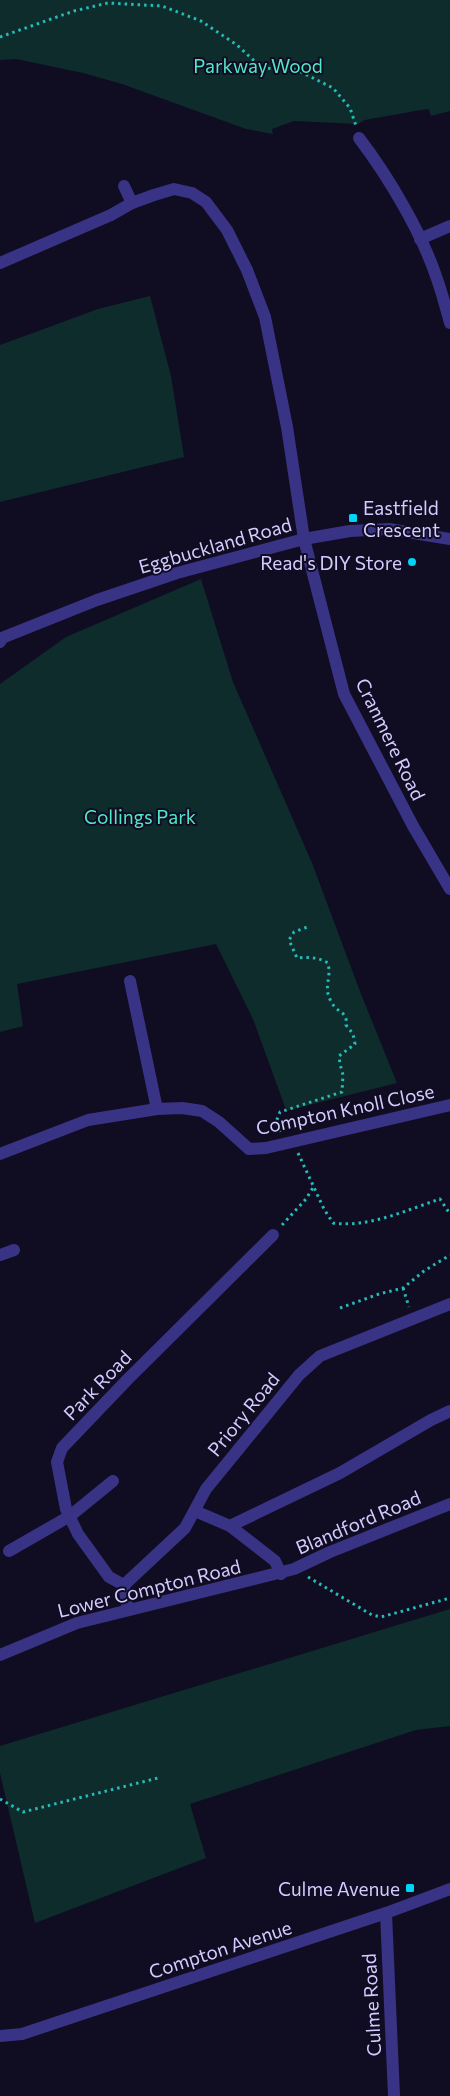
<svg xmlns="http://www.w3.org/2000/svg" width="450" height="2096" font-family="Commissioner,sans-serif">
<rect width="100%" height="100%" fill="#100c22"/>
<g fill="#0e2c2c">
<polygon points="0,0 450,0 450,111 431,116 429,109 421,110 365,120 358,124 294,121 272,129 273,134 246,129 122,84 83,73 16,59 0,60"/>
<polygon points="150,296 171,376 184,457 0,502 0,345 98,309"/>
<polygon points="201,579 233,682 312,863 361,994 397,1083 289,1110 285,1107 253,1019 216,944 17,984 23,1026 0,1032 0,684 66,637"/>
<polygon points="450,1609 450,1726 416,1730 190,1804 206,1858 35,1923 0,1773 0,1746"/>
</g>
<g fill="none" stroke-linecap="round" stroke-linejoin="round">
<g stroke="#25bbb8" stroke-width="3" stroke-dasharray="2.5 4" stroke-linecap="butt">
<polyline points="0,37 74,11 108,3 162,6 201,21 237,45 262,68 297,70 333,88 350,108 356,126"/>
<path d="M280 1132 276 1122 280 1112 342 1092 343 1075 340 1064 339 1056 355 1044 353 1034 346 1025C348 1011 337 1013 332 1003 322 987 332 980 328 963 318 957 308 957 297 958L289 940 294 932 310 926"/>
<path d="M298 1153 324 1209 333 1223C368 1228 407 1210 440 1199L450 1214"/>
<polyline points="282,1225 306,1199 314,1186"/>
<polyline points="403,1288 409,1307"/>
<polyline points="340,1308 379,1294 403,1288 424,1271 450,1255"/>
<polyline points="308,1577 372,1615 381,1617 450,1598"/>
<polyline points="0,1799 23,1812 158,1778"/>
</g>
<g stroke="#393385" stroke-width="12">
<path d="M359 138C388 176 422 233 437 279 442 293 446 308 450 323"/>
<polyline points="124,186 132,203"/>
<polyline points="420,239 450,226"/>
<polyline points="0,263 111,215 132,203 154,195 174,189 192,193 206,202 227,230 247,270 265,317 287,427 304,539 344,694 413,826 450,889"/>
<polyline points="0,642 2,638 97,600 177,573 304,539 350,531 389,529 450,539"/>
<polyline points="130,981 157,1109"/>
<polyline points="0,1154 88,1120 157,1109 182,1108 202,1111 219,1122 249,1149 266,1148 450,1105"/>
<polyline points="0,1255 14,1250"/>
<polyline points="195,1511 230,1526 275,1561 281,1574"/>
<polyline points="230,1526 340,1473 431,1420 450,1411"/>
<polyline points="9,1551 70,1516 113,1481"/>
<polyline points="124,1585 109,1577 78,1534 66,1509 57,1462 62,1448 127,1380 273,1235"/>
<polyline points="128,1610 124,1585 185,1528 206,1489 299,1375 320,1356 450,1304"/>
<polyline points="0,1655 77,1623 294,1569 330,1552 450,1504"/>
<polyline points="386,1913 394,2096"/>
<polyline points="0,2036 22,2034 386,1913 450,1889"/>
</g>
</g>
<g fill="#00d5f7" stroke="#100c22" stroke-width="2">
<rect x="348" y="513" width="10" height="10" rx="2.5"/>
<circle cx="412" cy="562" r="5"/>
<rect x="405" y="1883" width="10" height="10" rx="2.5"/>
</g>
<g text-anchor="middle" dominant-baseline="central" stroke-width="4" stroke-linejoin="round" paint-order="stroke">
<g font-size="19" fill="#50e8c8" stroke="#100c22">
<text x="258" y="65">Parkway Wood</text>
<text x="140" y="816">Collings Park</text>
</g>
<g font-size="19" fill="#d4ccff" stroke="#100c22" text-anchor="end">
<text x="363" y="507" text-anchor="start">Eastfield<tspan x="363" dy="22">Crescent</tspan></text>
<text x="402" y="562">Read's DIY Store</text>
<text x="400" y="1888">Culme Avenue</text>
</g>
<g font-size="19" fill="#d4ccff" stroke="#100c22">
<text transform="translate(215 545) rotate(-16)">Eggbuckland Road</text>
<text transform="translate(391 739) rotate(64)">Cranmere Road</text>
<text transform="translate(345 1109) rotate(-12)">Compton Knoll Close</text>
<text transform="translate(97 1385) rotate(-46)">Park Road</text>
<text transform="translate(243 1414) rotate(-51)">Priory Road</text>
<text transform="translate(358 1522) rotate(-23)">Blandford Road</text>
<text transform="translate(149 1588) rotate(-14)">Lower Compton Road</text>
<text transform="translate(220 1949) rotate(-18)">Compton Avenue</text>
<text transform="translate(371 2005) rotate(-93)">Culme Road</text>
</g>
</g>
</svg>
